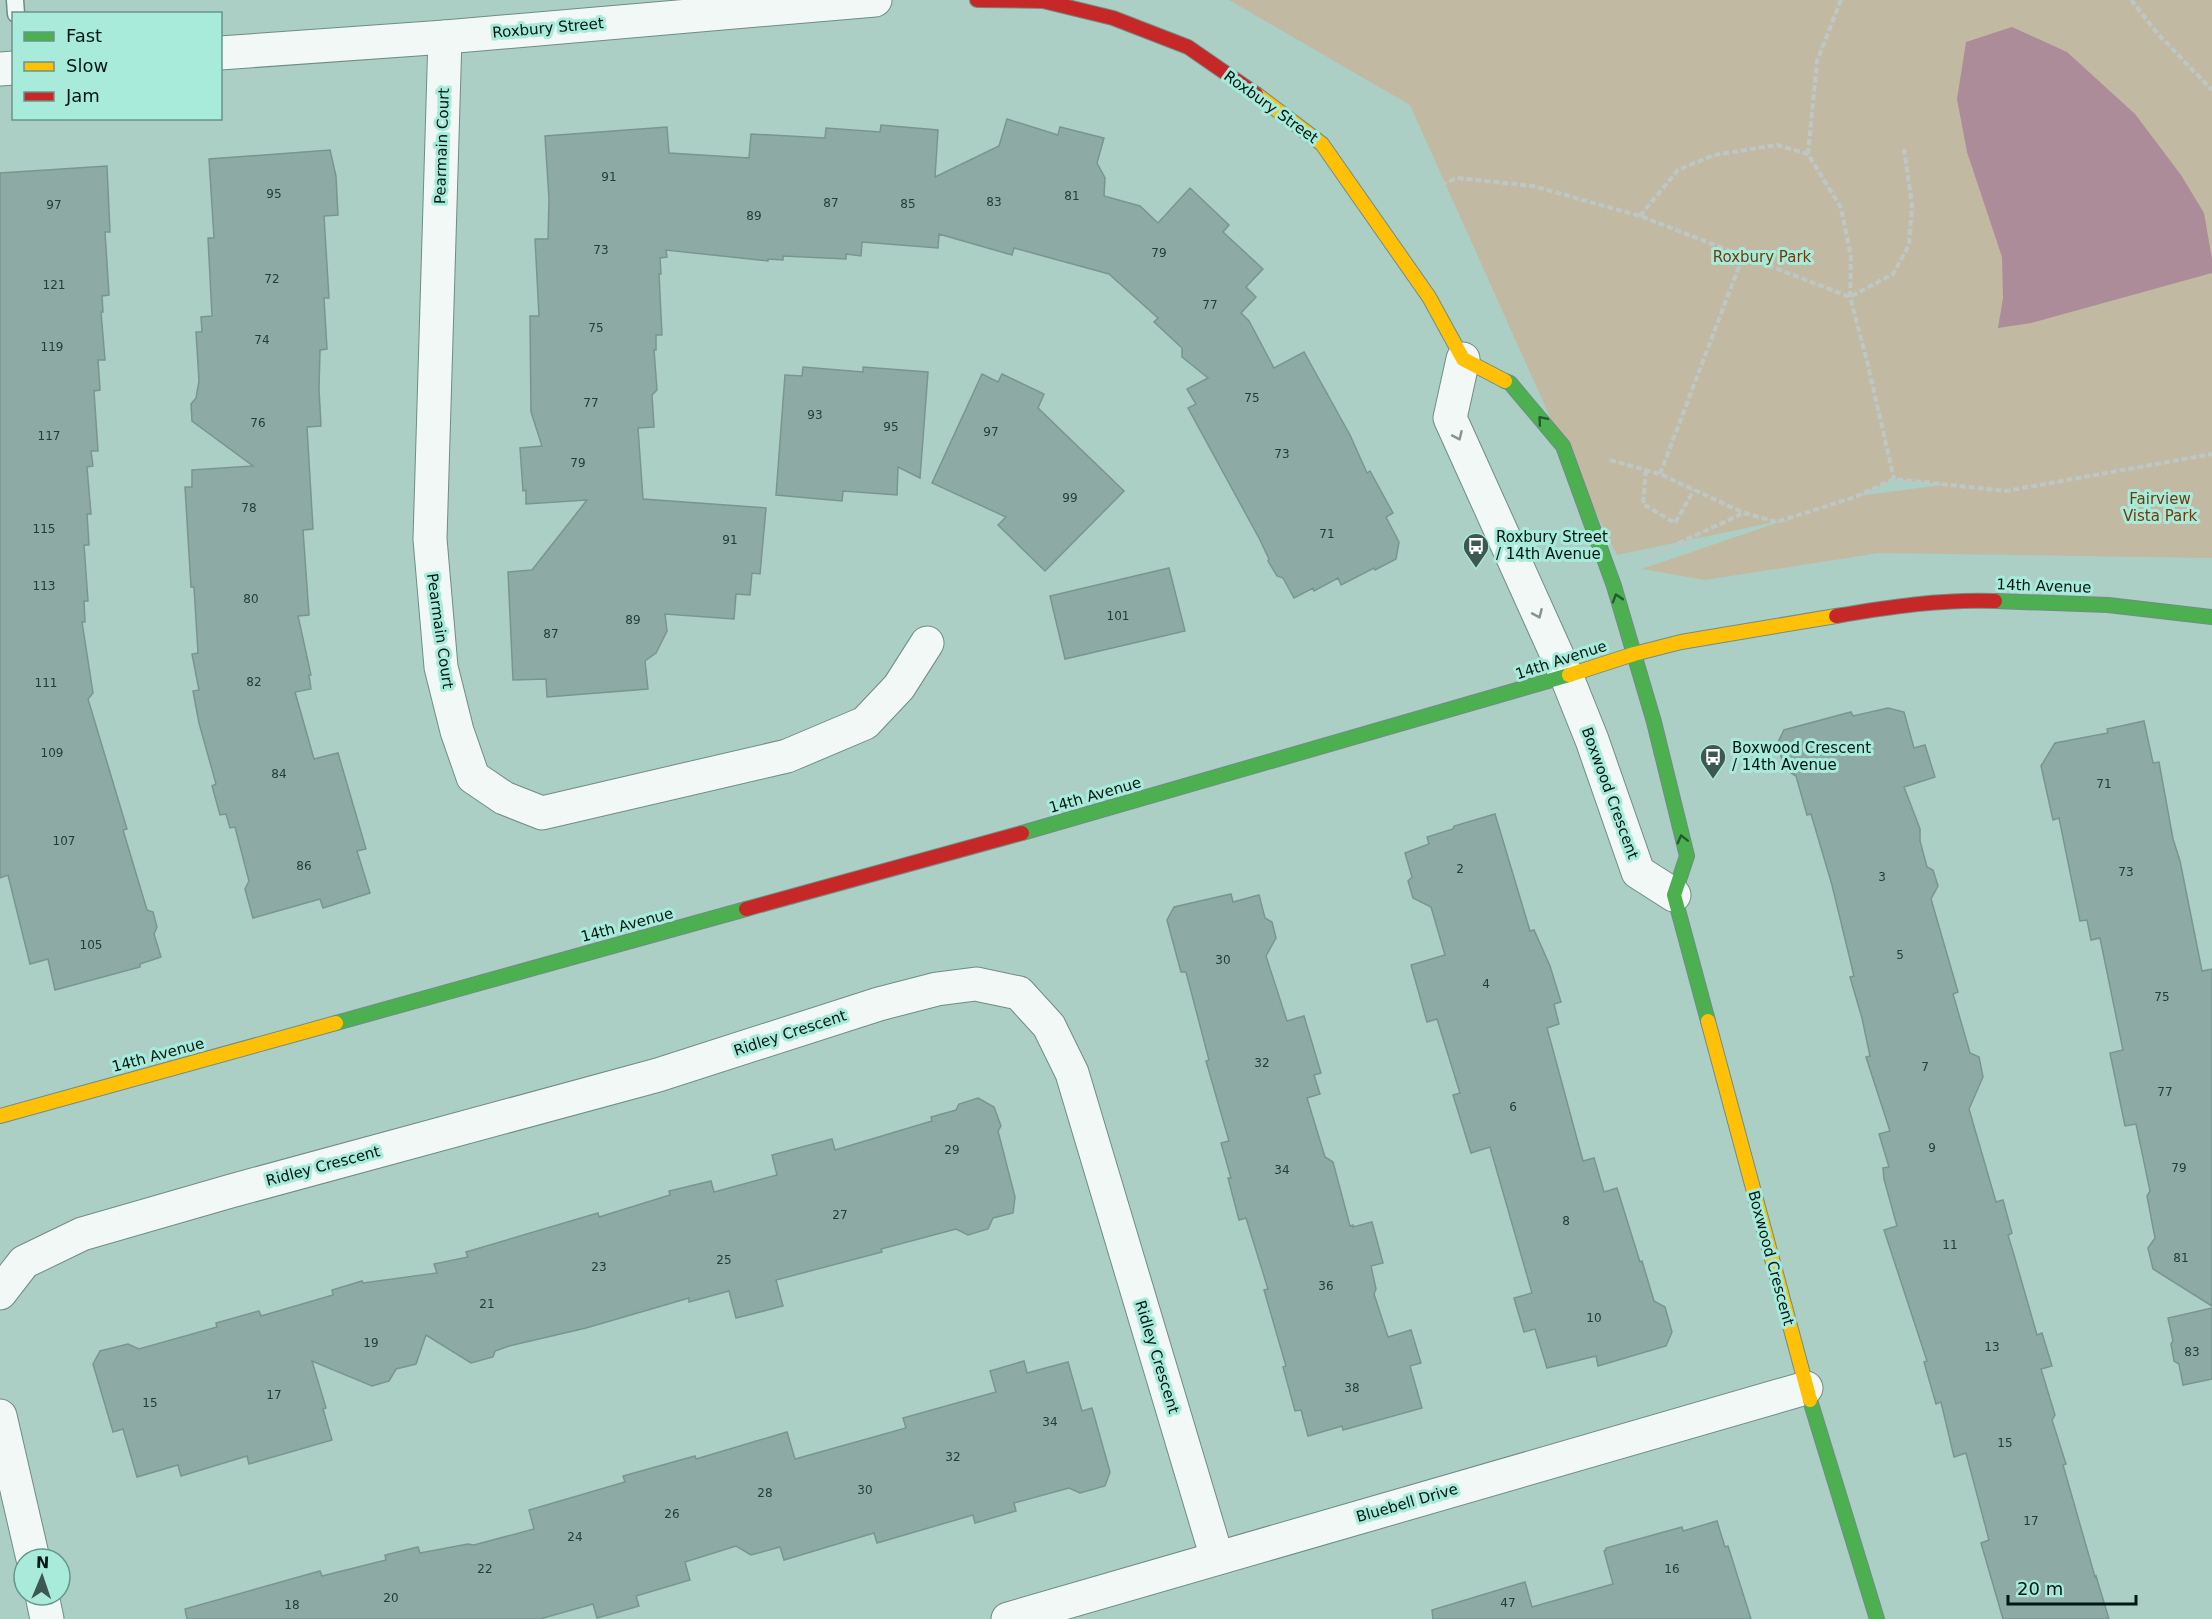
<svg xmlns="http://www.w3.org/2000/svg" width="2212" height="1619" font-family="'DejaVu Sans',sans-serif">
<rect width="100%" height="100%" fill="#abcec5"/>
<path fill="#c2b9a3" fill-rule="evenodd" d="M1229 0H2212V558L1879 553 1705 580 1642 569 1785 520 1617 555 1563 446 1410 105ZM1894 479 1941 484 1942 485 1858 496Z"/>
<polygon fill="#ac8c98" points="2012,27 2067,52 2135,114 2181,175 2204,213 2212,259 2212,273 2031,323 1998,328 2003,298 2002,257 1967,152 1957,99 1966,42"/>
<g fill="#8daba4" stroke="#7a958f" stroke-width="1.5">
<polygon points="1007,119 1058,135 1060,127 1104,138 1097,163 1105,178 1104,196 1140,206 1158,223 1190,188 1229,225 1223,232 1263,269 1246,287 1256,297 1241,313 1249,321 1274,368 1304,352 1350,435 1367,473 1370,471 1393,513 1386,517 1399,542 1396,559 1375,570 1374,568 1341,585 1338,578 1314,591 1313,588 1294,598 1283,578 1277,576 1268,561 1269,559 1259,538 1188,408 1196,404 1187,389 1208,378 1182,357 1182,348 1154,322 1158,318 1109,274 1014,248 1012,255 939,234 938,248 862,242 861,256 846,254 846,259 783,256 783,260 768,259 768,261 666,250 667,257 660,258 661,274 659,274 662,335 656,335 656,350 654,350 657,390 652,395 654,427 638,428 643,499 766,508 760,574 752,573 750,595 736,594 734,619 665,614 667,631 656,653 645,661 648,689 547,697 546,679 513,680 508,572 532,570 587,500 526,504 526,490 523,491 520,448 542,446 531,412 530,316 539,316 535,239 548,239 549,199 545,136 667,127 669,153 749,158 751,134 825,138 826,128 880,132 881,125 938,130 935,177 999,146"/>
<polygon points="330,150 336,176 338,215 324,216 329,298 324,298 327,349 320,350 319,389 321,426 307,427 313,529 303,530 309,615 298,616 311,675 309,675 311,689 295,692 314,759 338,753 366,849 357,851 370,893 323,908 320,899 253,918 245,889 249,881 235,827 230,828 226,814 220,815 212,786 216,784 199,723 193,691 199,690 192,654 198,653 194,587 191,587 185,487 192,487 192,470 253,466 192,421 191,404 196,398 199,381 196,332 202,332 201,317 212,316 208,238 214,238 209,159"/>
<polygon points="107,166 110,232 105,232 109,295 102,296 103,312 101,312 105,360 98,360 100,390 94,391 98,451 91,451 93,466 87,467 91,514 87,514 89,545 84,545 88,601 84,601 85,622 82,622 93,693 88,699 127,829 123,830 147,910 153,912 157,927 154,934 161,957 140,964 140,967 55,990 48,959 30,964 8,875 0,878 0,173"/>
<polygon points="803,367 863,372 863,367 928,372 920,478 898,467 897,495 843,491 842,501 776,495 785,375 802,376"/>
<polygon points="982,374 998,382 1002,374 1044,394 1038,408 1124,491 1045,571 998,525 1006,517 932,483"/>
<polygon points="1169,568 1185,631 1065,659 1050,596"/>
<polygon points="1888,708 1904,712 1914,748 1925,745 1935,777 1904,787 1920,829 1920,841 1927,867 1933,870 1938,886 1931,899 1958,992 1953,994 1970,1053 1979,1057 1983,1077 1969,1109 1996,1202 2003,1200 2012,1233 2008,1235 2014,1255 2037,1335 2042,1333 2052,1366 2041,1369 2055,1415 2052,1420 2066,1464 2063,1465 2095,1577 2096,1576 2109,1619 2003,1619 1981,1543 1989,1540 1966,1453 1954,1457 1941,1402 1936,1404 1924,1362 1927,1361 1884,1230 1897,1226 1884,1179 1883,1168 1889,1167 1879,1134 1890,1131 1866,1057 1870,1056 1862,1018 1850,977 1854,976 1832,885 1811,814 1807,815 1796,776 1785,769 1777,744 1784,730 1851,712 1853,716"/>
<polygon points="2144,721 2153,763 2159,762 2173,839 2180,861 2202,971 2212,969 2212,1306 2153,1269 2148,1248 2155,1238 2147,1196 2150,1191 2136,1124 2125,1126 2110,1053 2123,1050 2100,938 2091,940 2087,920 2080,921 2059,818 2053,820 2041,766 2055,743 2108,733 2107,729"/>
<polygon points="1495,814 1530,931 1534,930 1550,966 1561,1002 1554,1004 1559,1024 1547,1028 1583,1161 1594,1158 1604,1192 1617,1188 1640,1262 1642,1261 1654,1301 1665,1307 1672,1332 1666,1346 1598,1366 1596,1356 1547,1368 1535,1329 1524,1332 1514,1298 1532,1293 1490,1147 1471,1153 1453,1095 1460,1093 1437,1019 1427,1022 1411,965 1445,955 1431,907 1413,898 1408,881 1412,877 1405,853 1429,844 1427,837 1453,829 1454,826"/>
<polygon points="1231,894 1233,902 1259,895 1265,918 1272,922 1276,938 1266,956 1287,1021 1304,1016 1321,1073 1314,1075 1320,1094 1307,1098 1325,1157 1333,1162 1350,1226 1353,1225 1353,1227 1372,1222 1383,1263 1371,1266 1376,1289 1374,1294 1388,1337 1411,1330 1421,1363 1410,1366 1422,1408 1343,1430 1342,1426 1308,1436 1301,1410 1295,1411 1283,1367 1286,1366 1264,1290 1268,1289 1246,1218 1239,1220 1228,1178 1231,1178 1221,1143 1229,1141 1206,1061 1209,1060 1186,972 1181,972 1167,920 1174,907"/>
<polygon points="978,1098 994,1107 1001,1126 998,1131 1015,1197 1013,1213 993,1218 988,1229 968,1235 956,1229 881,1249 882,1252 776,1280 783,1306 736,1318 729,1291 689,1302 689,1298 586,1328 509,1346 495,1351 493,1357 471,1363 426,1335 416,1364 396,1369 389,1381 372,1386 312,1361 326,1408 323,1409 332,1440 249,1464 247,1456 181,1476 178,1465 137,1477 123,1429 113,1432 93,1364 100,1351 128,1344 139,1349 217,1327 216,1323 259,1311 261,1316 333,1295 332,1290 362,1281 363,1283 437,1273 434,1264 468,1257 466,1252 598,1213 599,1217 670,1195 669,1191 711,1181 714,1192 777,1175 772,1155 832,1139 835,1150 932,1121 931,1117 956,1110 959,1104"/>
<polygon points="2212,1308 2212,1379 2183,1385 2179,1364 2174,1361 2171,1344 2173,1341 2168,1318"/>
<polygon points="1024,1361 1027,1373 1068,1362 1082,1411 1092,1408 1110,1472 1105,1486 1080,1493 1069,1488 1014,1503 1016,1511 975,1523 973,1515 877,1543 874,1533 784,1560 780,1547 751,1555 736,1546 685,1562 690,1580 636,1596 639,1606 597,1618 593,1604 540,1619 187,1619 185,1609 320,1571 322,1576 386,1560 385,1555 418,1547 420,1553 468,1544 474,1545 534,1529 529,1510 625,1482 623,1476 695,1456 696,1459 787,1432 795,1459 906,1428 903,1418 996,1392 990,1371"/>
<polygon points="1717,1521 1725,1547 1728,1546 1751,1619 1433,1619 1432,1610 1525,1582 1532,1607 1613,1584 1604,1551 1606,1550 1606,1548 1682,1527 1683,1531"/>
</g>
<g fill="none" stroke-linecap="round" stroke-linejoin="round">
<g stroke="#708c85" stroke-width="19">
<polyline id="lane" points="15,0 16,14"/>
</g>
<g stroke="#708c85" stroke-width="35">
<g id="street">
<polyline points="445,37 430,539 441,667 457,731 473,777 504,798 542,813 787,756 865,723 899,687 927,643"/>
<polyline points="220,53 445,37 875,0"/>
<polyline points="0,69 14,68"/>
<polyline points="1463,359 1450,418 1566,675 1592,740 1638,872 1674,895"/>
<polyline points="0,1293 24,1262 82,1234 231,1191 658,1075 879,1004 937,989 976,984 1019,993 1049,1026 1072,1073 1217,1558"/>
<polyline points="0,1416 33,1559"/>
<polyline points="42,1595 47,1619"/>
<polyline points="1008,1619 1806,1388"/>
</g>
</g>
<g stroke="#708c85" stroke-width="16">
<g id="fast">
<polyline points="1505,381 1510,383 1563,446 1614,586 1654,722 1687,856 1674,895 1708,1021"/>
<polyline points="1995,601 2108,605 2212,617"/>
<polyline points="1022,833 1569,675"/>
<polyline points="336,1023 746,909"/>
<polyline points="1810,1400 1877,1619"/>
</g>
</g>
<g stroke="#708c85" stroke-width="16">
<g id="slow">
<polyline points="1256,94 1322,144 1429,297 1463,359 1505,381"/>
<polyline points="1569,675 1634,654 1681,642 1836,616"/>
<polyline points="1708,1021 1810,1400"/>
<polyline points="0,1116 336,1023"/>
</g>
</g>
<g stroke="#708c85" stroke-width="16">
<g id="jam">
<polyline points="977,0 1043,1 1113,18 1188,47 1256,94"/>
<path d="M1836 616C1889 607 1941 599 1995 601"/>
<polyline points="746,909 1022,833"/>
</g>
</g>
<g stroke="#bdc8c5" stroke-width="4" stroke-dasharray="6 3" stroke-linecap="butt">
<polyline points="2131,0 2158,34 2212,90"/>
<polyline points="1808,154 1817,61 1841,0"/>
<polyline points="1441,185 1457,178 1533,186 1640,216 1850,297 1893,274 1909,245 1912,205 1904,149"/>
<polyline points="1640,216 1678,170 1714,155 1777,145 1808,154 1841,208 1851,257 1850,297 1867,361 1894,479"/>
<polyline points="1610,460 1660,474 1744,513"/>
<polyline points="1646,470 1643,504 1675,523 1694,490"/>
<polyline points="1660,474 1743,256"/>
<polyline points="1646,558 1744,513 1777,522 1855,497 1894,479 2006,491 2212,454"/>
</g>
<use href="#lane" stroke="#f2f8f6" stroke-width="16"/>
<use href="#street" stroke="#f2f8f6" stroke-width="33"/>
<use href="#fast" stroke="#4caf50" stroke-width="14"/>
<use href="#slow" stroke="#ffc107" stroke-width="14"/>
<use href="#jam" stroke="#c62828" stroke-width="14"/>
</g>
<defs><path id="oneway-chevron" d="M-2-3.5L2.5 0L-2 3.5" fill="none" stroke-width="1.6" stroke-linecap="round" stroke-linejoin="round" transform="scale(1.5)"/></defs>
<g stroke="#225c2e">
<use href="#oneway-chevron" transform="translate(1542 420) rotate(-130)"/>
<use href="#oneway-chevron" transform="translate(1617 598) rotate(-107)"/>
<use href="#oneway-chevron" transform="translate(1682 839) rotate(-104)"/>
</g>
<g stroke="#859390">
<use href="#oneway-chevron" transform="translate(1458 436) rotate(66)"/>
<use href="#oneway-chevron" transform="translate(1538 614) rotate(66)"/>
</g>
<defs>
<g id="bus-pin" transform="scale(1.35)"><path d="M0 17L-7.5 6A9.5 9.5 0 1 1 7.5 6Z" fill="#3c5851" stroke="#a9ebda"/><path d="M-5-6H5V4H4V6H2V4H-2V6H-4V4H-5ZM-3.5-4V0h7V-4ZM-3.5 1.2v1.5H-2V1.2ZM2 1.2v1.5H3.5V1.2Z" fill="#fff"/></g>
</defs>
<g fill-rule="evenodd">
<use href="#bus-pin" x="1476" y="546"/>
<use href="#bus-pin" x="1713" y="757"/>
</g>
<g text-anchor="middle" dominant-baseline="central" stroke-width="6" stroke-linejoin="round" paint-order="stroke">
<g font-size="12" fill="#233d37">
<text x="609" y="177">91</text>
<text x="274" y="194">95</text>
<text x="1072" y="196">81</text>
<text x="994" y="202">83</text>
<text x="831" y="203">87</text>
<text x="908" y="204">85</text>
<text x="54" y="205">97</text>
<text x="754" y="216">89</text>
<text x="601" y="250">73</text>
<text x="1159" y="253">79</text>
<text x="272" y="279">72</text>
<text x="54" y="285">121</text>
<text x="1210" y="305">77</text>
<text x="596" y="328">75</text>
<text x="262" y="340">74</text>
<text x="52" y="347">119</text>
<text x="1252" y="398">75</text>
<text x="591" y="403">77</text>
<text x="815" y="415">93</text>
<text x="258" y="423">76</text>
<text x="891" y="427">95</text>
<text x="991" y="432">97</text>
<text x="49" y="436">117</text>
<text x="1282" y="454">73</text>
<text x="578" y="463">79</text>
<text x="1070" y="498">99</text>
<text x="249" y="508">78</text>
<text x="44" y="529">115</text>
<text x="1327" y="534">71</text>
<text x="730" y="540">91</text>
<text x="44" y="586">113</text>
<text x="251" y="599">80</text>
<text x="1118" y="616">101</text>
<text x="633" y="620">89</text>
<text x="551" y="634">87</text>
<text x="254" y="682">82</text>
<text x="46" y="683">111</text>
<text x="52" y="753">109</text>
<text x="279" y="774">84</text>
<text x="2104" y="784">71</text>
<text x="64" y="841">107</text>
<text x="304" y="866">86</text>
<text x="1460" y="869">2</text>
<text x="2126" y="872">73</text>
<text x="1882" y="877">3</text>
<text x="91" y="945">105</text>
<text x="1900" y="955">5</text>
<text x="1223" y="960">30</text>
<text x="1486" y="984">4</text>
<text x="2162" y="997">75</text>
<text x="1262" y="1063">32</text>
<text x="1925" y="1067">7</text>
<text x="2165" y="1092">77</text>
<text x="1513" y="1107">6</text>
<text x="1932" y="1148">9</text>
<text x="952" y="1150">29</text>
<text x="2179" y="1168">79</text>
<text x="1282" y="1170">34</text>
<text x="840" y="1215">27</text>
<text x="1566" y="1221">8</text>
<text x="1950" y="1245">11</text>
<text x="2181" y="1258">81</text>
<text x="724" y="1260">25</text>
<text x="599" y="1267">23</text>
<text x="1326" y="1286">36</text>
<text x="487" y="1304">21</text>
<text x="1594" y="1318">10</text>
<text x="371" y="1343">19</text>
<text x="1992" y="1347">13</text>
<text x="2192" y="1352">83</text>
<text x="1352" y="1388">38</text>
<text x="274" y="1395">17</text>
<text x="150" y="1403">15</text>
<text x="1050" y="1422">34</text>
<text x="2005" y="1443">15</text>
<text x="953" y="1457">32</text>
<text x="865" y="1490">30</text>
<text x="765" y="1493">28</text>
<text x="672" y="1514">26</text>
<text x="2031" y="1521">17</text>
<text x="575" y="1537">24</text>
<text x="485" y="1569">22</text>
<text x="1672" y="1569">16</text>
<text x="391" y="1598">20</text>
<text x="1508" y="1603">47</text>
<text x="292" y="1605">18</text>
</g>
<g font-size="15" fill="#001813" stroke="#a9ebda">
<text transform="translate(548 28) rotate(-5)">Roxbury Street</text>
<text transform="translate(1271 107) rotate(36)">Roxbury Street</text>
<text transform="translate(442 146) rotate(-88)">Pearmain Court</text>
<text transform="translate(2044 586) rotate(2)">14th Avenue</text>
<text transform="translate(440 631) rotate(82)">Pearmain Court</text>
<text transform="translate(1561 660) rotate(-18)">14th Avenue</text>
<text transform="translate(1610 793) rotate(70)">Boxwood Crescent</text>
<text transform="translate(1095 795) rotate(-16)">14th Avenue</text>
<text transform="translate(627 925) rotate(-15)">14th Avenue</text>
<text transform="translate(790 1033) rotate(-18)">Ridley Crescent</text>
<text transform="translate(158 1055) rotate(-15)">14th Avenue</text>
<text transform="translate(323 1166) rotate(-15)">Ridley Crescent</text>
<text transform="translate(1771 1258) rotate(75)">Boxwood Crescent</text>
<text transform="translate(1157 1357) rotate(73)">Ridley Crescent</text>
<text transform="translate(1407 1503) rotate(-16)">Bluebell Drive</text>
</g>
<g font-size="15" fill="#6e3b0d" stroke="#a9ebda">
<text x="1762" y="257">Roxbury Park</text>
<text x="2160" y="499">Fairview<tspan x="2160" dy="17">Vista Park</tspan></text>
</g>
<g font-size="15" fill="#001813" stroke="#a9ebda" text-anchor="start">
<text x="1496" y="537">Roxbury Street<tspan x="1496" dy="17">/ 14th Avenue</tspan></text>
<text x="1732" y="748">Boxwood Crescent<tspan x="1732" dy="17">/ 14th Avenue</tspan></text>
</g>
</g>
<rect x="12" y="12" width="210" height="108" fill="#a9ebda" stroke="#65978a" stroke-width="1.5"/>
<rect x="24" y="32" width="30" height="9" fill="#4caf50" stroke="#65978a" stroke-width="1.5"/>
<text x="66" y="42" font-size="18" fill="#001813">Fast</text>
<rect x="24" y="62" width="30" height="9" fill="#ffc107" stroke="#65978a" stroke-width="1.5"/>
<text x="66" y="72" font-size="18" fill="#001813">Slow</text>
<rect x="24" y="92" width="30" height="9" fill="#c62828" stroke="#65978a" stroke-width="1.5"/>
<text x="66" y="102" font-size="18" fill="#001813">Jam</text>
<g transform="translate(42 1577) rotate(2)"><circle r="28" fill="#a9ebda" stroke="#65978a" stroke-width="1.5"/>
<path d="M0-4.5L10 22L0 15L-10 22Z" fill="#3c5851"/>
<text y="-9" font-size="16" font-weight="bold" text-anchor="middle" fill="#001813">N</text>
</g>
<path d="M2008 1595v9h128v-9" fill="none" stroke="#001813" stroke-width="3"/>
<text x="2017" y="1595" font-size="18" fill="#001813" stroke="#a9ebda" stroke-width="4.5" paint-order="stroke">20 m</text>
</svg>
